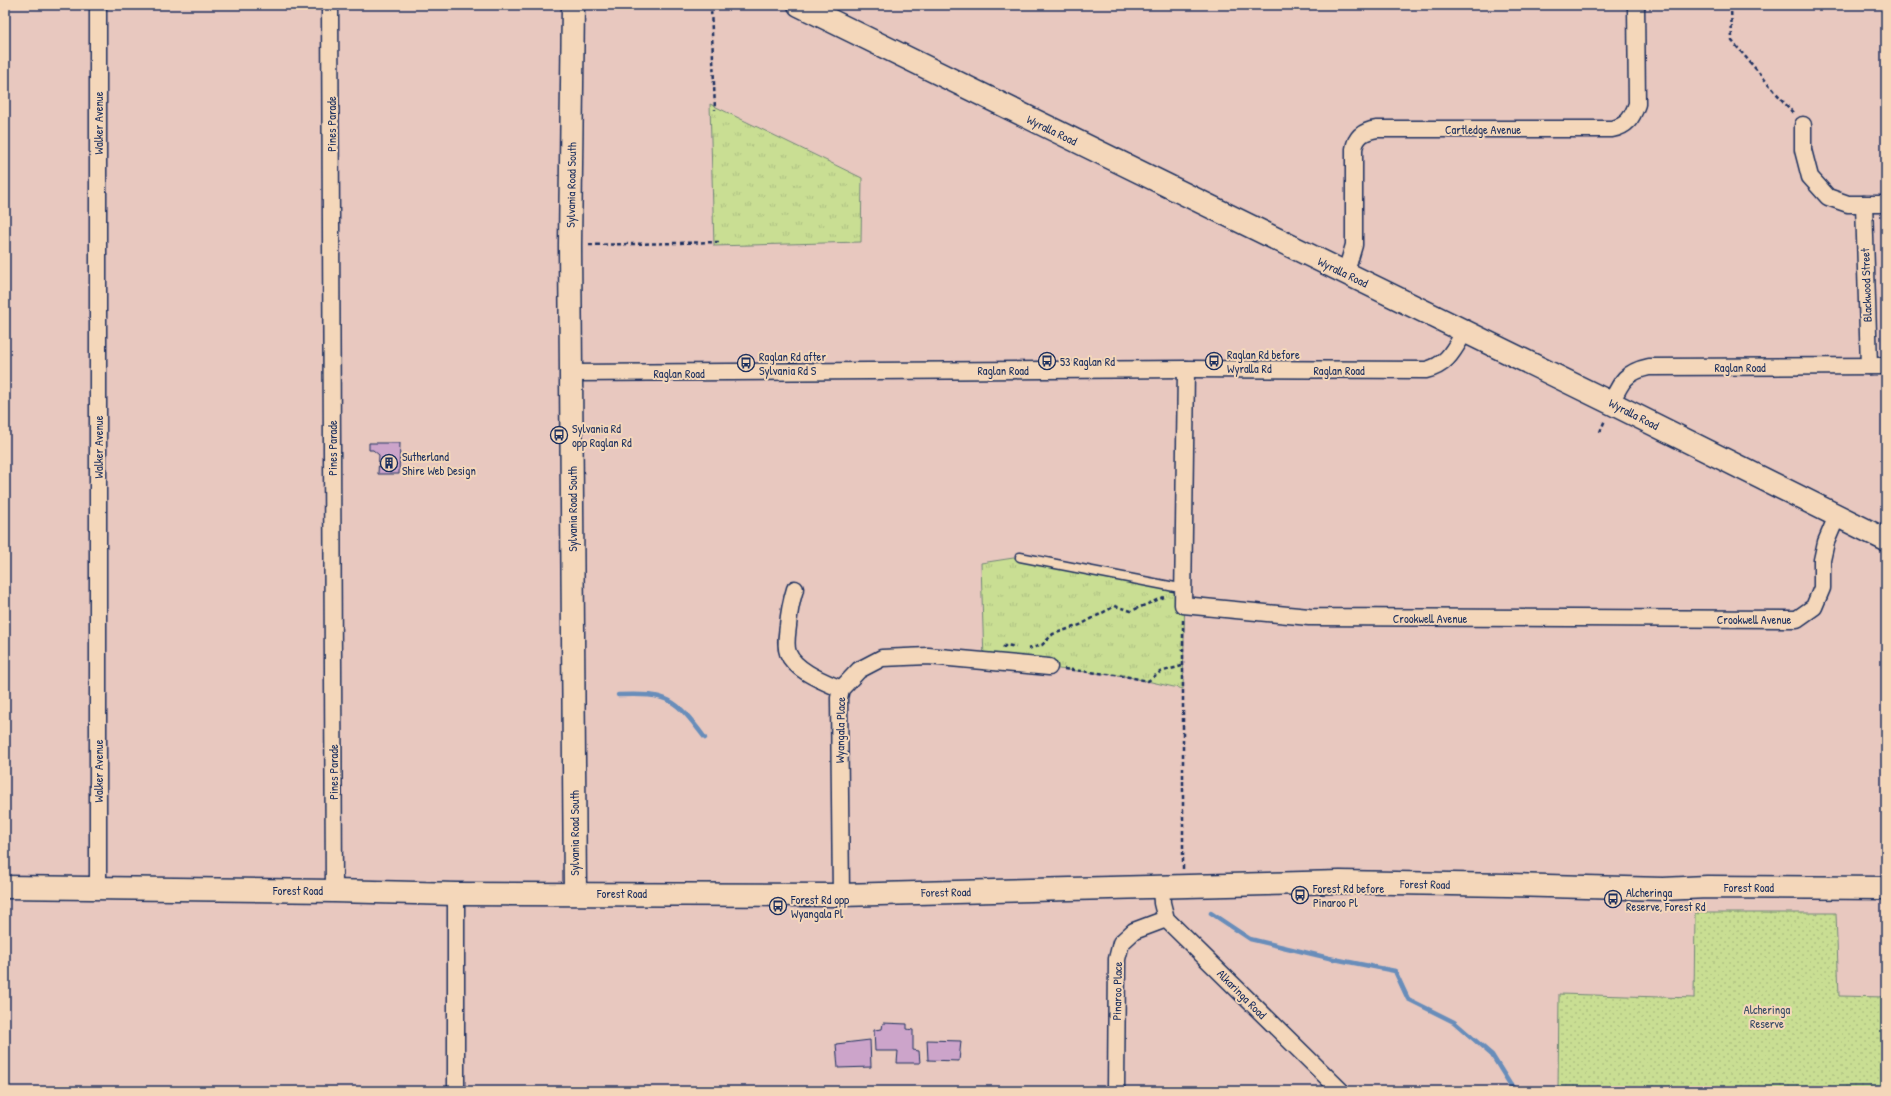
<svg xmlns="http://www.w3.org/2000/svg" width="1891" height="1096" font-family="'Patrick Hand',sans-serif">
<defs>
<pattern id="grass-tufts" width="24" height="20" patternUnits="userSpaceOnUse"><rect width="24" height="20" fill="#c9de93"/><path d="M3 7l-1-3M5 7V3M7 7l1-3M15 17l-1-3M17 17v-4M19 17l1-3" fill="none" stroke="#acbf81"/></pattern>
<pattern id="park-dots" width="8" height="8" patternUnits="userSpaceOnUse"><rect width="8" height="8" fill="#c9de93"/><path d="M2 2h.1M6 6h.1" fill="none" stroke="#acbf81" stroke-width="1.8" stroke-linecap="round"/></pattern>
</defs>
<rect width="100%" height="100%" fill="#e8c8bf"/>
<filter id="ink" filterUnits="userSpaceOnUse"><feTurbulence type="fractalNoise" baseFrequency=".025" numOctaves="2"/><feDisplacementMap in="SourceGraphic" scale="8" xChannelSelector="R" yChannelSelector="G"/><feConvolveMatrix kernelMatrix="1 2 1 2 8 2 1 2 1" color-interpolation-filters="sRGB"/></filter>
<g filter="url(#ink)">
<g fill="url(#grass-tufts)" stroke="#728678">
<polygon points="710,104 862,178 861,242 714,246"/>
<polygon points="1020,557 1185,589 1183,689 1124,676 984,661 981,563"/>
</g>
<polygon fill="url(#park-dots)" stroke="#728678" points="1695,913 1836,913 1839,996 1886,997 1886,1091 1558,1091 1559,994 1694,998"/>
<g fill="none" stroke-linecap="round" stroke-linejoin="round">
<g stroke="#688dba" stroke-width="4.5">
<path d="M618 695C669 693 675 698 705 738"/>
<polyline points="1211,913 1250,939 1329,958 1395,971 1408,999 1454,1022 1492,1055 1510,1084 1517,1091"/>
</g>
</g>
<g fill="#cca4ca" stroke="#1b2f5e">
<polygon points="369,443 400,443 399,474 378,474 379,455 373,450 369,450"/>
<polygon points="883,1023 907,1024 907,1029 913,1030 913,1050 919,1051 920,1063 897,1063 898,1051 875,1051 874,1030 882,1029"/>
<polygon points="870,1040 871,1067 838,1068 836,1044"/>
<polygon points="927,1040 961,1041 959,1061 928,1060"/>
</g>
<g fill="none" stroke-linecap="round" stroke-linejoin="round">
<g stroke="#1b2f5e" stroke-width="11">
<polyline id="lane" points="1020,557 1185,589"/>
</g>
<g stroke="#1b2f5e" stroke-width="19">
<g id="street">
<polyline points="98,5 98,889"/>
<polyline points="330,5 334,891"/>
<polyline points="1803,125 1803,150 1810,177 1828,197 1848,204 1886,204"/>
<polyline points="1864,204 1869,366"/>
<path d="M1343 272 1349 262 1354 245V149C1356 136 1364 131 1377 129H1612C1627 126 1632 118 1637 104L1636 5"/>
<polyline points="1186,369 1183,605 1309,617 1797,619 1814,607 1822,588 1822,560 1826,542 1837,516"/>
<path d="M571 373 1186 369 1426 370C1448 365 1454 349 1465 331"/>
<path d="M1611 403C1621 382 1625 372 1649 367L1886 366"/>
<path d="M795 589C791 602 789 612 788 626 787 635 785 645 788 653 795 671 825 682 841 689"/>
<polyline points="1161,887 1162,903 1166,919 1341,1091"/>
<polyline points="456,894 456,1091"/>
<polyline points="841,895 839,698 841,689 859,670 882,658 928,656 1049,667"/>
<polyline points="1116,1091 1117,959 1121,943 1134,931 1166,919"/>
</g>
</g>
<g stroke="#1b2f5e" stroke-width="25">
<g id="secondary">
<polyline points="573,5 570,245 575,893"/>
<polyline points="799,5 1611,403 1886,540"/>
<polyline points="5,887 334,891 456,894 841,895 1340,882 1507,885 1663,889 1707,887 1886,888"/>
</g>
</g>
<g stroke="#1b2f5e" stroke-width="2.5" stroke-dasharray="4 3" stroke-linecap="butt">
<polyline points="713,5 711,7 715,110"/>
<polyline points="1731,5 1732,41 1794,114"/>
<polyline points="589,245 719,242"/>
<polyline points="1600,432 1605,420"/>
<polyline points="1183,620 1183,869"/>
<polyline points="1003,648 1006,645 1016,647"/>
<polyline points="1028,649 1042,645 1053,634 1080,625 1115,606 1131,611 1164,597"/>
<polyline points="1064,669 1124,676 1148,681 1160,672 1182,666"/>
</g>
<use href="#lane" stroke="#f4d7ba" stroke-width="8"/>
<use href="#street" stroke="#f4d7ba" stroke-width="16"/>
<use href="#secondary" stroke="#f4d7ba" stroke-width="22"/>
</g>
</g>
<defs>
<g id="bus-ring" transform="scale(0.9)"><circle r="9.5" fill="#f4d7ba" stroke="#1b2f5e" stroke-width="1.5"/><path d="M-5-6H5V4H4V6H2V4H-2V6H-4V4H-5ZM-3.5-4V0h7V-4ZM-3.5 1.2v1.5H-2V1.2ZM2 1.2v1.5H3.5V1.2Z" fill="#1b2f5e"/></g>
<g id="building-ring" transform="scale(0.9)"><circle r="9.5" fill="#f4d7ba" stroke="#1b2f5e" stroke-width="1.5"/><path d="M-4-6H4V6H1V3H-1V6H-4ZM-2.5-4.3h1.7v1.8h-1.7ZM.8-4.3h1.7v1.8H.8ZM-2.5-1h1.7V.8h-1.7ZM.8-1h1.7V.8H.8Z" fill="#1b2f5e"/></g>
</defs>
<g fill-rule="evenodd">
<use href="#bus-ring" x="1047" y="361"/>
<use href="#bus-ring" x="1214" y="361"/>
<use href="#bus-ring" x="746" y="363"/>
<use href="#bus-ring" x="559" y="435"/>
<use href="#building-ring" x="389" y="463"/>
<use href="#bus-ring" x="1300" y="895"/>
<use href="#bus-ring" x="1613" y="899"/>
<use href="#bus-ring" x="778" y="906"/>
</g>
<g text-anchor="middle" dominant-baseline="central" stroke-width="4" stroke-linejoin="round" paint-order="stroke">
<g font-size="12" fill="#1b2f5e" stroke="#f4d7ba">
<text transform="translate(98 123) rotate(-90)">Walker Avenue</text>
<text transform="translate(331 124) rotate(-90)">Pines Parade</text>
<text x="1483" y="129">Cartledge Avenue</text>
<text transform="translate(1052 130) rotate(26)">Wyralla Road</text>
<text transform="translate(571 185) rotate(-89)">Sylvania Road South</text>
<text transform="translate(1343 272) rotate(26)">Wyralla Road</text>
<text transform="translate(1866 285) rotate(-92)">Blackwood Street</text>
<text x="1740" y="367">Raglan Road</text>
<text x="1003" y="370">Raglan Road</text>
<text x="1339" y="370">Raglan Road</text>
<text x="679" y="373">Raglan Road</text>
<text transform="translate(1634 414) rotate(27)">Wyralla Road</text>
<text transform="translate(98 447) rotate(-90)">Walker Avenue</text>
<text transform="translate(332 448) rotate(-90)">Pines Parade</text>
<text transform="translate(572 509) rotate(-90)">Sylvania Road South</text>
<text x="1430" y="618">Crookwell Avenue</text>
<text x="1754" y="619">Crookwell Avenue</text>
<text transform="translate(840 730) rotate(-89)">Wyangala Place</text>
<text transform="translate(98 771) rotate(-90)">Walker Avenue</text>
<text transform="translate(333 772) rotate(-90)">Pines Parade</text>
<text transform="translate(574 833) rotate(-90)">Sylvania Road South</text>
<text transform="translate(1425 884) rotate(1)">Forest Road</text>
<text x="1749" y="887">Forest Road</text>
<text x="298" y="890">Forest Road</text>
<text transform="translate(946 892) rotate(-1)">Forest Road</text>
<text x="622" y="893">Forest Road</text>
<text transform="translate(1117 991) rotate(-89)">Pinaroo Place</text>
<text transform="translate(1242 994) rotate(45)">Alkaringa Road</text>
</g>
<g font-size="12" fill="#1b2f5e" stroke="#f4d7ba" text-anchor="start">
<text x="1227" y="354">Raglan Rd before<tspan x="1227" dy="14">Wyralla Rd</tspan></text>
<text x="759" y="356">Raglan Rd after<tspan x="759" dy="14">Sylvania Rd S</tspan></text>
<text x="1060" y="361">53 Raglan Rd</text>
<text x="572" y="428">Sylvania Rd<tspan x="572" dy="14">opp Raglan Rd</tspan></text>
<text x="402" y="456">Sutherland<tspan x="402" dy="14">Shire Web Design</tspan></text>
<text x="1313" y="888">Forest Rd before<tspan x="1313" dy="14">Pinaroo Pl</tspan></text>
<text x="1626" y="892">Alcheringa<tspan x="1626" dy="14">Reserve, Forest Rd</tspan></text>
<text x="791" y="899">Forest Rd opp<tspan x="791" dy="14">Wyangala Pl</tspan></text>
</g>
<g font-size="12" fill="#354966" stroke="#f4d7ba">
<text x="1767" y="1009">Alcheringa<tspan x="1767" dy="14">Reserve</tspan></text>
</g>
</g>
<rect width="1891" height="1096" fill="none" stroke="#f4d7ba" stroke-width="20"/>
<rect x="10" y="10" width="1871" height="1076" fill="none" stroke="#1b2f5e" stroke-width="1.5" filter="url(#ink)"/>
</svg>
